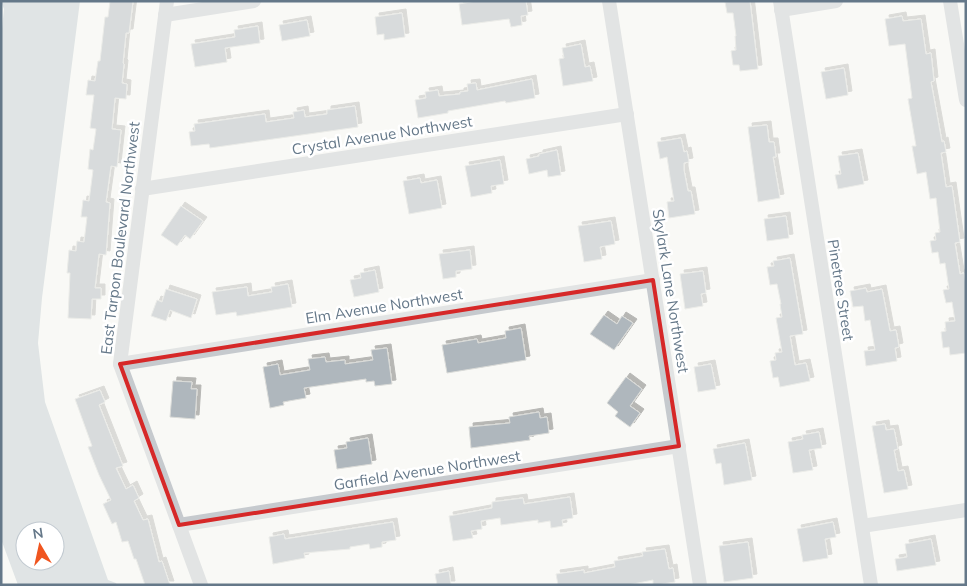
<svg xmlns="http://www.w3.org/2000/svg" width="967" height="586" font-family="Mulish,sans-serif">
<defs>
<filter id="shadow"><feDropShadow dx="4" dy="-4" stdDeviation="0" flood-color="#0004"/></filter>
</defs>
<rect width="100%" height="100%" fill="#f9f9f6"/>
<path fill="#c0cbd0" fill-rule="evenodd" d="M1 1H80L42 298 38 343 45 402 108 580 116 583 117 585H18L1 539V38L4 9ZM25 531H55V561H25Z"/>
<g fill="#afb7bd" stroke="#dadbd8" filter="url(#shadow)">
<polygon points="110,1 133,1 129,33 126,33 123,63 124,64 122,83 127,84 126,99 115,98 112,129 121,130 117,167 111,166 106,202 110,203 106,255 99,254 95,288 101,288 101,299 92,299 91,319 68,318 70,273 67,273 69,250 76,251 77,241 84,242 87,217 81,217 83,200 89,201 93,170 88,169 90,149 93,150 96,129 90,128 94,95 86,95 88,80 95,81 98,61 100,61 105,17 108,17"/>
<polygon points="476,1 526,1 528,15 521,16 522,25 511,27 509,19 462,25 459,4"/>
<polygon points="734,1 750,1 758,69 740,71 739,65 733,65 731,51 736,50 735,36 736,36 733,13 727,13 725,2"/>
<polygon points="402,13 405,37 384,40 384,34 377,35 375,17"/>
<polygon points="902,16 903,21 921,19 926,54 931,53 934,81 931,82 942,142 944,141 946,152 941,153 946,187 952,186 960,242 955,243 960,274 964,273 966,285 966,353 950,355 949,347 943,348 941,332 946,331 945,322 955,321 952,302 946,303 943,290 949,289 945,263 940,264 938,252 932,253 930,241 936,240 935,233 940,232 936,198 930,199 926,172 917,174 912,146 916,146 908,99 912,98 905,44 889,46 885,19"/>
<polygon points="307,20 310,36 282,41 279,25"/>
<polygon points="258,26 260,43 225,48 227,62 195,67 191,44 235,37 234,30"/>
<polygon points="581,44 585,67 590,66 593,81 563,86 559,59 564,58 562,48"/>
<polygon points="844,68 848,95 826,99 821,72"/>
<polygon points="532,79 535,98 506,103 505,101 448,111 448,113 418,118 415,100 426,98 425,92 438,90 439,96 460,94 460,92 468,91 467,84 476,83 477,90"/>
<polygon points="355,106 358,127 210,148 209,144 191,146 189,132 195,131 194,124 265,114 266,122 294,118 293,112 304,110 305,117 327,114 327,110"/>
<polygon points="767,125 769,142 774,142 776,157 773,157 780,198 758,202 748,127"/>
<polygon points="681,138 684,152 687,151 689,162 684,163 684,170 688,191 691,191 695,214 669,218 667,202 674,201 670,177 667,157 660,159 657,142"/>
<polygon points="557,150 561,175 548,177 547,170 529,174 526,159 539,156 539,154"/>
<polygon points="858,153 864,184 838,189 835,175 841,174 838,156"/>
<polygon points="500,160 504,184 491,186 492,193 471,197 465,166"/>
<polygon points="420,178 421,183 437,180 442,208 409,214 403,181"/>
<polygon points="181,206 203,221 190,239 185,235 177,246 161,235"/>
<polygon points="786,216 789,238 767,241 764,219"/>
<polygon points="611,221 615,244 600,247 602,259 584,262 578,226"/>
<polygon points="470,250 472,269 456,271 456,277 443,279 439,254"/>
<polygon points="790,258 803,334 790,336 795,365 806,363 810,381 780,387 778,377 773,378 770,361 776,360 775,353 782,352 776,318 782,317 780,304 781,304 777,284 770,285 767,267 774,266 773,261"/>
<polygon points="375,270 379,292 354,297 350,280 361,278 360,273"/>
<polygon points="703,271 706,293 701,294 703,306 685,309 680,274"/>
<polygon points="288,284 292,307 237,316 236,312 216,315 212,292 247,287 248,296 272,292 271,287"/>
<polygon points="866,288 867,292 882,289 890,331 896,330 899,347 895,348 897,361 866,366 864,351 875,350 870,320 865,321 863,306 853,307 850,291"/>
<polygon points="166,289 197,299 191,318 170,310 166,321 151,316 157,300 162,302"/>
<polygon points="604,315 617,324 622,316 633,323 614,350 590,334"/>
<polygon points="521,328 526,360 447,373 442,345 477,339 478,343 506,338 505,331"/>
<polygon points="387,348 392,384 375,386 374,381 366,382 366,379 304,388 306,398 283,402 284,405 270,408 263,367 278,364 280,375 310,370 308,359 325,357 326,362 345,360 345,364 373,360 371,350"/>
<polygon points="711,364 716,389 698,392 694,367"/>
<polygon points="626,377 642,389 630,406 640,413 630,427 615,416 618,412 607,403"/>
<polygon points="173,381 192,382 191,389 197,389 195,419 170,417"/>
<polygon points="100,390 105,402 99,405 123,466 116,468 126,489 133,485 139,498 134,501 143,520 148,519 159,562 162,561 170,585 145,585 136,559 134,559 128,541 122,542 116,522 112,524 103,504 111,500 99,475 88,447 92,446 75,399"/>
<polygon points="539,412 540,418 547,417 549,433 529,436 530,440 471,448 469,427 510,423 509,417"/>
<polygon points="885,424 886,430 894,429 898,449 894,450 898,471 904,470 908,489 884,493 872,426"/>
<polygon points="819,432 822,448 809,450 813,470 793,473 788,442 803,439 802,435"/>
<polygon points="368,438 372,464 337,469 334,450 347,448 346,442"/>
<polygon points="745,443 752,480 724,485 721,463 716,464 713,449"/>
<polygon points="570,497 573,518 562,520 563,526 551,528 550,521 538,523 538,520 501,525 500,518 481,521 482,529 471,531 473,538 453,541 449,516 492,508 492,502 523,498 524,504"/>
<polygon points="393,522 396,540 382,542 382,547 370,549 369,544 350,547 350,549 304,553 305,558 273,564 269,537 284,534 285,539"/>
<polygon points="833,522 836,537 825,539 828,558 803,562 797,529"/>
<polygon points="931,539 936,565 897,571 895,559 907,557 905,544"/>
<polygon points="748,542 753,578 724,582 719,546"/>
<polygon points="665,549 669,569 673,568 675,582 656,585 653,585 653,580 628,585 558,585 556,574 584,570 584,573 615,567 614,561 643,556 642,552"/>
<polygon points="449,571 451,585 437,585 435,574"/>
</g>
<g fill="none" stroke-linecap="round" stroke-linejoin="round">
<g stroke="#c6cace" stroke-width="14">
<polyline points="167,1 120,364 201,585"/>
<polyline points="609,1 700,585"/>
<polyline points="780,1 871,585"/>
<polyline points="950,1 966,100"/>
<polyline points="781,10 836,1"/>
<polyline points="165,15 254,1"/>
<polyline points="142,189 627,114"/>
<polyline points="120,364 653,280"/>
<polyline points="179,525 679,446"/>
<polyline points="862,526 966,510"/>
</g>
</g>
<path d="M0 0H967V586H0ZM653 280 679 446 179 525 120 364Z" fill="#f9f9f6" fill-opacity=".55" fill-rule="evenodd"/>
<path fill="none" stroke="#d62828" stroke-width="4" stroke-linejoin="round" d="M653 280 679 446 179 525 120 364Z"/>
<g text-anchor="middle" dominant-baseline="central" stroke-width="5" stroke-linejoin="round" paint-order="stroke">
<g font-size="15" fill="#657889" stroke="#fff">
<text transform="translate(382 135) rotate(-9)">Crystal Avenue Northwest</text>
<text transform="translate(120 238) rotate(-83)">East Tarpon Boulevard Northwest</text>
<text transform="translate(841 290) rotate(81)">Pinetree Street</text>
<text transform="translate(671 291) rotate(81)">Skylark Lane Northwest</text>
<text transform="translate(384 306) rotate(-9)">Elm Avenue Northwest</text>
<text transform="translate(427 470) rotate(-9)">Garfield Avenue Northwest</text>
</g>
</g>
<rect width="967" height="586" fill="none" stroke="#657889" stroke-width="5"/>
<g transform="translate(40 546) rotate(351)"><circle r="24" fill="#ffffff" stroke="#c1c9d0"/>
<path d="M0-4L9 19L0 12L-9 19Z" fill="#f0551f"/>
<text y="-8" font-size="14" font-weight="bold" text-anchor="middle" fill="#657889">N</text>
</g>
</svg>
